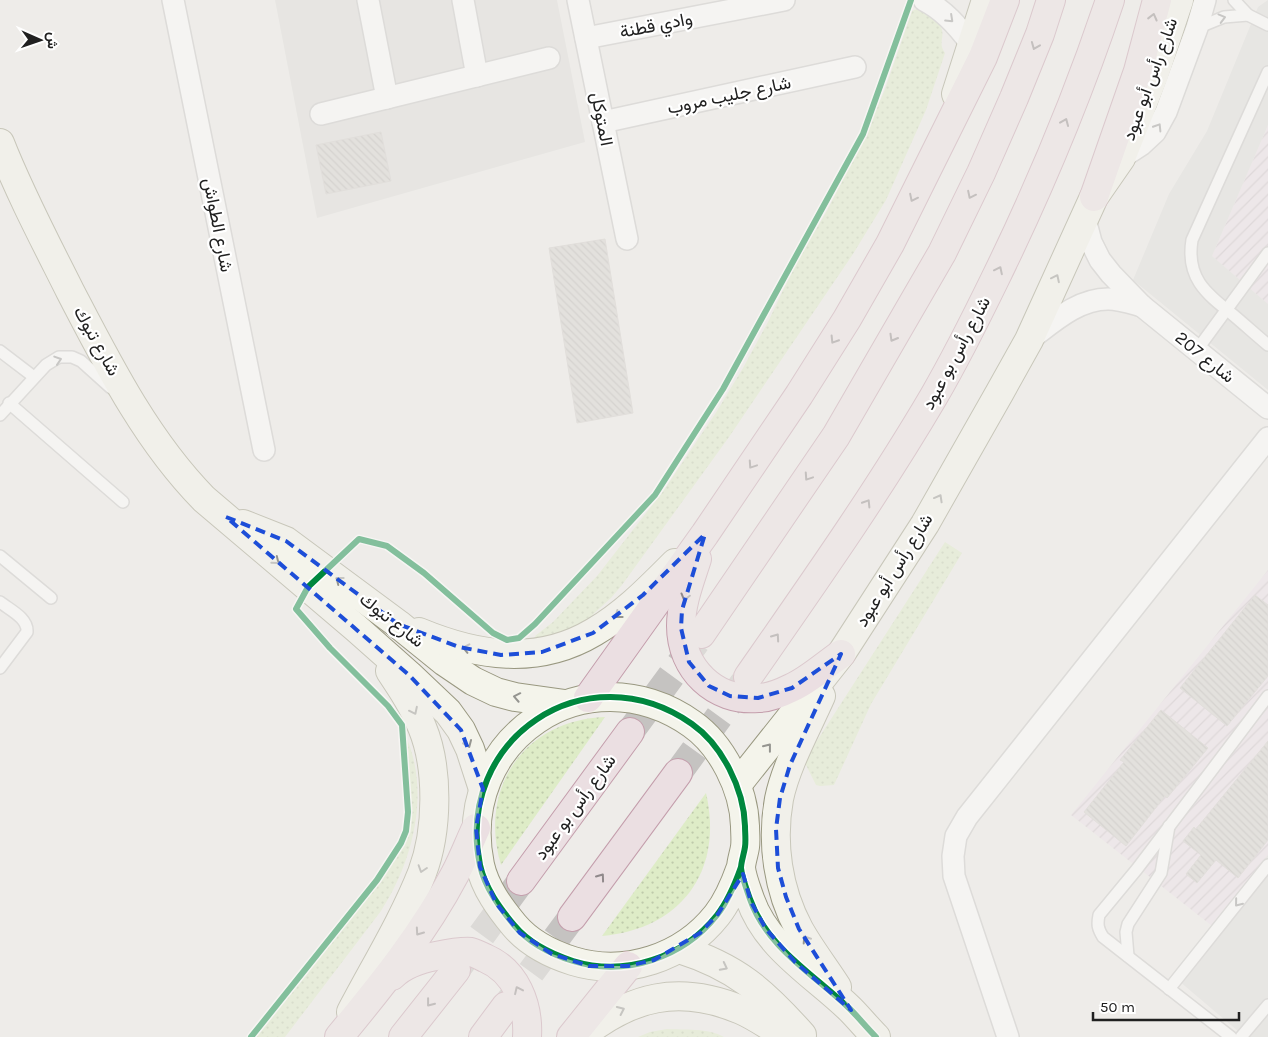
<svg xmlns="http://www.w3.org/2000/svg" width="1268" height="1037" font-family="Karla,Vazirmatn,sans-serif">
<defs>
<pattern id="industrial-furrows" width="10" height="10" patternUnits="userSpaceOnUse" patternTransform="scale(1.25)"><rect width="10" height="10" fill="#ece0e8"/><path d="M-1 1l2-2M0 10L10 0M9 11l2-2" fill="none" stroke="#cac0c7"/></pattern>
<pattern id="grass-dots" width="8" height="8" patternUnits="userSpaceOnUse" patternTransform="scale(1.25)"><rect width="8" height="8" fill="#deecc7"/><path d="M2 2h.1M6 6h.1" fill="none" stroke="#becaab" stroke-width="1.8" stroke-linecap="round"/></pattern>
<pattern id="building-back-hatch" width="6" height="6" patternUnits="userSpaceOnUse" patternTransform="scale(1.25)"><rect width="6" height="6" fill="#d5d2cf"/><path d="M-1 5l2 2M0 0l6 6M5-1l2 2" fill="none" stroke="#b7b4b1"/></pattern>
</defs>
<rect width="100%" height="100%" fill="#eeece9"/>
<polygon fill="#dddcda" points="275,0 557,0 585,142 317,218"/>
<g fill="url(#industrial-furrows)">
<polygon points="1268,125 1268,304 1212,256"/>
<polygon points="1268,570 1268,855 1212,926 1071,815"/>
</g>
<g fill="url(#grass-dots)">
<path d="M917 9C925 13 940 20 942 30 944 40 938 43 945 53L926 110 886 200 853 254 729 437 622 585 611 598 588 619 574 627 549 637 536 638 535 636 553 622 597 576 664 490 717 411 743 368 769 320 795 265 828 209 857 151 884 92 912 11Z"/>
<polygon points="945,542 962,553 871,704 834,785 820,786 816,785 805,763 813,747"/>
<path d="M605 717 501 865C478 788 524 720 605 717Z"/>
<path d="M403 730C432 788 414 860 381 911L285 1037H256L378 881 401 848 406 837 410 820Z"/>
<path d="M706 793C724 871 681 929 602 936Z"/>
<path d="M667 1029C684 1030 708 1028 724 1037H638L650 1032Z"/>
</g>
<g fill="#dedddc">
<polygon points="1268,0 1268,125 1212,256 1268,304 1268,390 1133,280 1169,194 1207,131 1258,7"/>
<polygon points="1268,855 1268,1037 1245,1037 1172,975"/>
</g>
<g fill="url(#building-back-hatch)" stroke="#d1cdca">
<polygon points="381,132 391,181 326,194 316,145"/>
<polygon points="605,239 633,413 577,423 549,248"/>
<polygon points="1255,595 1268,605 1268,676 1227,726 1180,688"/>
<polygon points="1161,710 1208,748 1167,798 1165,796 1126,846 1084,812 1124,762 1120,760"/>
<polygon points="1268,741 1268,840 1238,878 1216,860 1197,883 1186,874 1201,855 1183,841 1194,827 1196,829"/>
</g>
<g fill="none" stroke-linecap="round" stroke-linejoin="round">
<g stroke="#c5c3c1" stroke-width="28" stroke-dasharray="28 14" stroke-linecap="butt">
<polyline points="630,732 699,638"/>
<polyline points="678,773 748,677"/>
<polyline points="457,969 521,881"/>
<polyline points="506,1006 572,917"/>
</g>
<g stroke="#c7c6c5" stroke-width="14">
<g id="lane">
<polyline points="1234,0 1248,15 1268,25"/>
<polyline points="1197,28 1224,17 1248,15"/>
<path d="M1268 72 1192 240C1186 277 1205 293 1232 314 1244 324 1256 335 1268 345"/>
<polyline points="1197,350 1268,253"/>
<polyline points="0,351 34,377"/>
<polyline points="9,403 123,502"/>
<polyline points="0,415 46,365 59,357 72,357 81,361 111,388"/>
<polyline points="0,556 51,598"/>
<path d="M0 602C10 610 28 618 27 632L0 668"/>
<polyline points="1128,956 1126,932 1128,924 1161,873 1169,826"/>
<polyline points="1169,989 1268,865"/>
<path d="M1231 1037 1103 937C1098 929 1097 925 1099 915L1137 869 1268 696"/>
<polyline points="1241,1037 1268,1005"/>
</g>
</g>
<g stroke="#c7c6c5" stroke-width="24">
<g id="street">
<polyline points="173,0 264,450"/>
<polyline points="368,0 387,98"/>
<polyline points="463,0 477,76"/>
<polyline points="578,0 627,239"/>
<path d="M924 0C944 10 958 26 971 44"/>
<polyline points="586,38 784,0"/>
<polyline points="321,114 549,58"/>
<polyline points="603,122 855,67"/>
<polyline points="1121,158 1141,145 1155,132 1166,112 1197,28 1205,0"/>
<polyline points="1085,219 1091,242 1100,260 1111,274 1142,306 1268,408"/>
<path d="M1029 340C1052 323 1077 299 1108 299 1119 299 1131 303 1142 306"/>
<polyline points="1008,1037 954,876 953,856 956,836 967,817 1268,438"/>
</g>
</g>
<g stroke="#999880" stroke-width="30">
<g id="secondary">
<polyline points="956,94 986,0"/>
<path d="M0 143C20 194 46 243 70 291 108 364 146 440 204 499L356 628 409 675 448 712 461 730 470 749 483 789"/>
<polyline points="243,524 286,541 398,624 445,662 473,681 496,692 515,697 565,704"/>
<path d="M419 632C477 656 537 666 594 632 625 614 650 588 675 563"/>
<path d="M821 696C807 728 786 765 779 799 771 843 778 890 799 929 810 949 825 968 837 987"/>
<polyline points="737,785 841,654 925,524 1000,392 1029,340 1094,197 1121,158 1154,75 1179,0"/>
<path d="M741 867C735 884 728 901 717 915 683 958 625 977 573 961 551 954 529 943 514 925 500 908 485 888 480 865 454 739 586 650 692 724 722 745 744 789 745 826 745 833 746 840 745 847 744 854 741 862 741 868 742 878 747 890 750 899 767 948 815 975 850 1009 859 1018 867 1028 876 1037"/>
<path d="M679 949C736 967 763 991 802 1035"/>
<path d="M351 1012C375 966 403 921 422 873 438 831 439 768 422 727 414 707 402 689 390 671"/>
<path d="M580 1037C631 996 679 984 741 1010 757 1017 772 1028 787 1037"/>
</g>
</g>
<g stroke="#c49eac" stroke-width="30">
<g id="highway">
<polyline points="1094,197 1138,71 1157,0"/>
<path d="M697 559C690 581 681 603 681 626 681 669 715 702 758 698 768 698 781 693 791 688 809 680 825 665 841 654"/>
<polyline points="701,634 836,436 942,253 981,173 1014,98 1040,34 1051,0"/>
<path d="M748 677C812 585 877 493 934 396 956 358 976 318 995 279 1039 189 1078 96 1110 0"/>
<polyline points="588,698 705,534 799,395 847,319 890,244 983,57 1005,0"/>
<polyline points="521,881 630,732"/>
<polyline points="572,917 678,773"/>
<path d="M392 976C404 964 420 959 436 956 446 954 461 951 471 952 475 953 481 956 485 958 516 971 529 1005 527 1037"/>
<path d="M339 1037C381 986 424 933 455 874 463 859 469 843 476 828"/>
<polyline points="403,1037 456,970"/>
<polyline points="483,1037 506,1006"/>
<polyline points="571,1037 628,966"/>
</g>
</g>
<use href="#lane" stroke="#fcfcfc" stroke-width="11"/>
<use href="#street" stroke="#fcfcfc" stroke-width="21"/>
<use href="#secondary" stroke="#f4f4eb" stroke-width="28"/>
<use href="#highway" stroke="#ebdfe2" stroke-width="28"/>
<g stroke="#fff" stroke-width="9">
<g id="cycleway">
<path d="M741 867C735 884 728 901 717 915 683 958 625 977 573 961 551 954 529 943 514 925 500 908 485 888 480 865 454 739 586 650 692 724 722 745 744 789 745 826 745 833 746 840 745 847 744 854 741 862 741 868 742 878 747 890 750 899 767 948 815 975 850 1009 859 1018 867 1028 876 1037"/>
<polyline points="251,1037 377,880 401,843 406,831 408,812 402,725 388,706 330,648 296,609 308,587 359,539 387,546 424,573 493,633 507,640 519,638 535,624 655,495 723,389 863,134 911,0"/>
</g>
</g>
<use href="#cycleway" stroke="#00873e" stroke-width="6"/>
</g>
<defs><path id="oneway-chevron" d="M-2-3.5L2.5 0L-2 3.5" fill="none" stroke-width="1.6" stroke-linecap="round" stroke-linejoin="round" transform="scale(1.25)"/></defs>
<g stroke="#90898b">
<use href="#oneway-chevron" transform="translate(1153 17) rotate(-76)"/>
<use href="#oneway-chevron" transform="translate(1035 46) rotate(112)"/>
<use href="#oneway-chevron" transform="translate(1065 122) rotate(-67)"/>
<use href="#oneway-chevron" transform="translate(971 195) rotate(116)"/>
<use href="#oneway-chevron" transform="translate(913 198) rotate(116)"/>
<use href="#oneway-chevron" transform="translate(999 270) rotate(-64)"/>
<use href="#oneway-chevron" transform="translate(893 338) rotate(120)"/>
<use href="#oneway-chevron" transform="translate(834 340) rotate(122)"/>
<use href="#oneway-chevron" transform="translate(752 465) rotate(124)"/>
<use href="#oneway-chevron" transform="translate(808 477) rotate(124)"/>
<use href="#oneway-chevron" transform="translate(867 503) rotate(-58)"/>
<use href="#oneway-chevron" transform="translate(685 597) rotate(105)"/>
<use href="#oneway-chevron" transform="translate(776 637) rotate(-55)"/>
<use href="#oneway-chevron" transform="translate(601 877) rotate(-54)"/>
<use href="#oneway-chevron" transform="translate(419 932) rotate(125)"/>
<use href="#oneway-chevron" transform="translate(518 990) rotate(-115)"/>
<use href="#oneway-chevron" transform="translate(430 1003) rotate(128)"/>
</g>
<g stroke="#999">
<use href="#oneway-chevron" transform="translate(1222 18) rotate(-15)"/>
<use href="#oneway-chevron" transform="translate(950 19) rotate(43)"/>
<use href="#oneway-chevron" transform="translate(1158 127) rotate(-58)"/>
<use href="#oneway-chevron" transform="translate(58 360) rotate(-18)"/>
<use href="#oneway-chevron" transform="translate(1238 903) rotate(129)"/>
</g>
<g stroke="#959590">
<use href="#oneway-chevron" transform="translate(1056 278) rotate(-64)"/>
<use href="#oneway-chevron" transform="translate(939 498) rotate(-61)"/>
<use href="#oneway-chevron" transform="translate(276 561) rotate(39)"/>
<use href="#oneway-chevron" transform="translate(339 580) rotate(-142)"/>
<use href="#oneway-chevron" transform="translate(618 615) rotate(143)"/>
<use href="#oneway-chevron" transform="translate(466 648) rotate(-167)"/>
<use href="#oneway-chevron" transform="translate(517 697) rotate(-169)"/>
<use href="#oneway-chevron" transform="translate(414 711) rotate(64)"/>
<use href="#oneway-chevron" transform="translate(468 744) rotate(67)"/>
<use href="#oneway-chevron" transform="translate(768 747) rotate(-52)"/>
<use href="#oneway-chevron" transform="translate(422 869) rotate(108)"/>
<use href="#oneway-chevron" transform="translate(806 939) rotate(-123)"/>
<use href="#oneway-chevron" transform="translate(724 967) rotate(27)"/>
<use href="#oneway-chevron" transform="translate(621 1010) rotate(-25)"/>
</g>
<path d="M0 0H1268V1037H0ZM226 517 286 541 398 624 459 647 501 655 542 652 593 633 643 595 705 534 682 610 681 628 689 662 709 686 730 696 758 698 792 688 841 654 790 765 780 798 776 829 778 868 786 897 799 929 851 1010 795 962 766 929 751 902 743 874 718 914 700 933 654 960 628 966H589L552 954 520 933 496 903 480 867 476 828 483 789 461 730 409 675Z" fill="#eeece9" fill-opacity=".55" fill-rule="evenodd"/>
<path fill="none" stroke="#1d4ed8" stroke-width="4" stroke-dasharray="10 6" stroke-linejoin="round" d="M226 517 286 541 398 624 459 647 501 655 542 652 593 633 643 595 705 534 682 610 681 628 689 662 709 686 730 696 758 698 792 688 841 654 790 765 780 798 776 829 778 868 786 897 799 929 851 1010 795 962 766 929 751 902 743 874 718 914 700 933 654 960 628 966H589L552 954 520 933 496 903 480 867 476 828 483 789 461 730 409 675Z"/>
<g text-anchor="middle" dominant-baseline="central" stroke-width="4.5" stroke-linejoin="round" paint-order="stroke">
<g font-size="18" fill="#202020" stroke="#fff">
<text transform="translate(656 25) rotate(-11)">وادي قطنة</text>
<text transform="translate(1150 79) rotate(-70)">شارع رأس أبو عبود</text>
<text transform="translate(729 95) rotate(-12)">شارع جليب مروب</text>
<text transform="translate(602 119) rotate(79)">المتوكل</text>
<text transform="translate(218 225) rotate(79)">شارع الطواش</text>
<text transform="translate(97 341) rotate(61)">شارع تبوك</text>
<text transform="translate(956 353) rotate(-62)">شارع رأس بو عبود</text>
<text transform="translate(1205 357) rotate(39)">شارع 207</text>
<text transform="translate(894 570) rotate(-58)">شارع رأس أبو عبود</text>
<text transform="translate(392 620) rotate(38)">شارع تبوك</text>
<text transform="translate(575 807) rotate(-54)">شارع رأس بو عبود</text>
</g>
</g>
<g transform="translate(40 40) rotate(92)" stroke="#ffffff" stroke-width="4" paint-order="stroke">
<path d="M0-4L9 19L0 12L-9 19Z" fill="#202020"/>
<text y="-8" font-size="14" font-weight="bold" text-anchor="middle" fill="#202020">ش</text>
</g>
<path d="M1093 1012v8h146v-8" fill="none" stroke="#202020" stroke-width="2.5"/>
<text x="1100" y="1012" font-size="15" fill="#202020" stroke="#ffffff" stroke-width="4" paint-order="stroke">50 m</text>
</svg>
